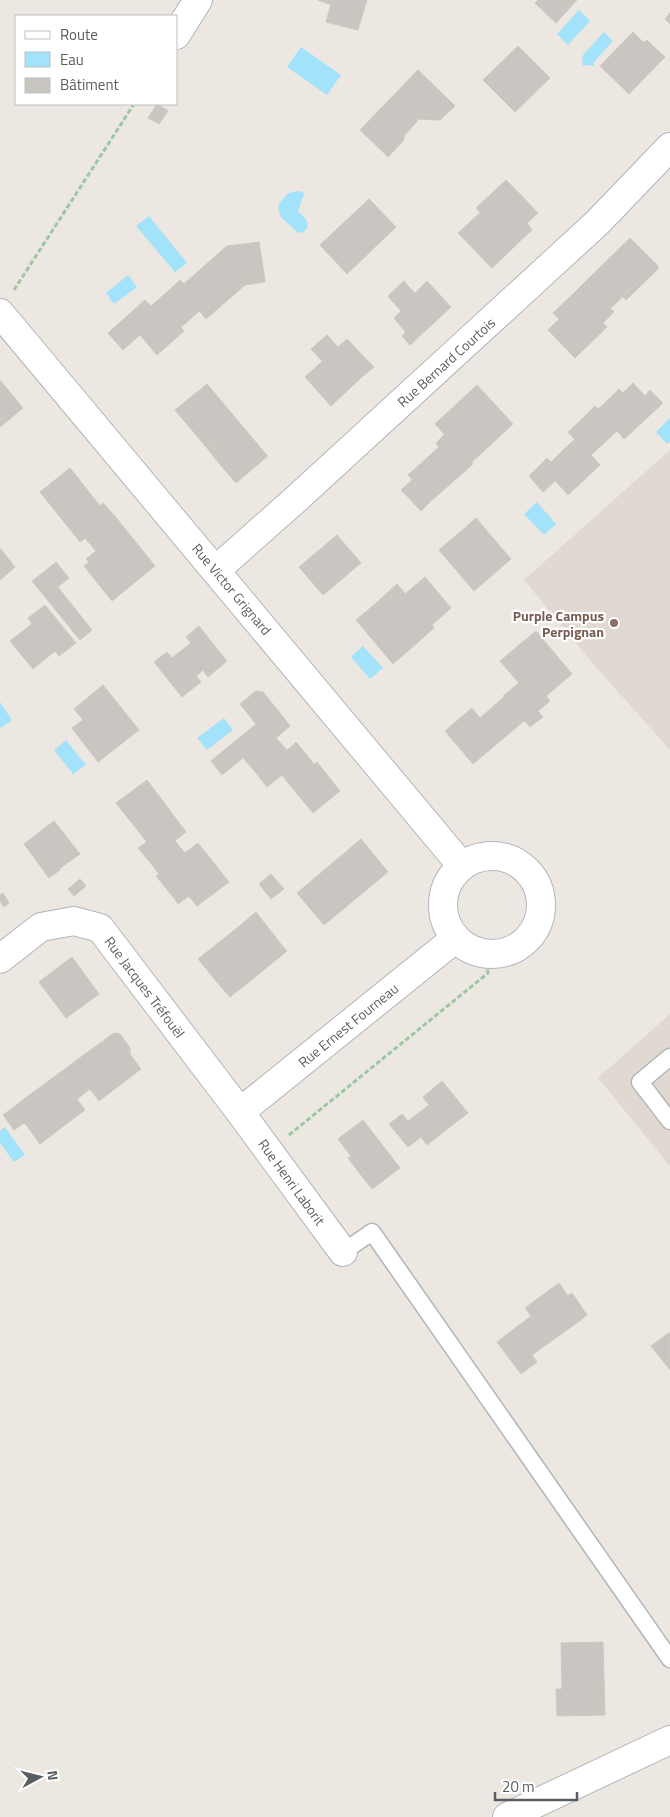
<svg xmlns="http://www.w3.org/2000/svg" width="670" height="1817" font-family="'Titillium Web',sans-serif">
<rect width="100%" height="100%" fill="#ece8e1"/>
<g fill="#dfd9d2">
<polygon points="670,450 670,750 594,665 524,580"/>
<polygon points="670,1014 670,1166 598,1078"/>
</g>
<g fill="#a2e2fb">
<polygon points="579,10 590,21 568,45 557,34"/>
<polygon points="604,32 613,41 594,62 594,66 582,65 583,55"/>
<polygon points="301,47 341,75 327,95 287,67"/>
<polygon points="299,191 303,192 304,195 298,211 306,219 308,227 303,232 298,233 281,217 278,208 280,202 289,193"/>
<polygon points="149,216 187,263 175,272 136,226"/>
<polygon points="128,275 137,287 114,304 106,293"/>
<polygon points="670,418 670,442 667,444 656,432"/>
<polygon points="537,502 556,524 544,535 524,514"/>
<polygon points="363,646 383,668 370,679 351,657"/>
<polygon points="0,702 12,720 1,728 0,727"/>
<polygon points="224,718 233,730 207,750 197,738"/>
<polygon points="66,740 86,765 73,774 54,750"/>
<polygon points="5,1127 25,1155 14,1162 0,1143 0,1131"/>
</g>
<g fill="#c9c5c0" stroke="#d0c8c0">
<polygon points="318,0 332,0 331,5"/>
<polygon points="332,0 367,0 358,30 326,22"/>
<polygon points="538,0 577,0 556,23 535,3"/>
<polygon points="670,13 670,24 665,19"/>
<polygon points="633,32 651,50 654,47 665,57 629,94 600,66"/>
<polygon points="647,40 654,47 651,50 643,43"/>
<polygon points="518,46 550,78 515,112 483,80"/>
<polygon points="418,70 450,101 437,116 421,115 416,110 398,130 398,138 383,152 360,130"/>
<polygon points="450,101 455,106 440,120 419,119 404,136 404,140 388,157 383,152 398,138 398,130 416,110 421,115 437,116"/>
<polygon points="157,104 168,111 159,124 148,118"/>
<polygon points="506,180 514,188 484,217 476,208"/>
<polygon points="514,188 538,213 527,223 532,230 518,243 515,239 510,244 513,248 492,268 458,233 480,213 484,217"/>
<polygon points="369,199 396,227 347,274 320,245"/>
<polygon points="630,238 656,264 611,308 585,282"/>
<polygon points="515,239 518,243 513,248 510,244"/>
<polygon points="259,242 264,274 242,277 201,313 179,288 227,246"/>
<polygon points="656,264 659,268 626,300 623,297"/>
<polygon points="264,274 265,282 245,285 206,319 201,313 242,277"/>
<polygon points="180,280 184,284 179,288 176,284"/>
<polygon points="404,281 408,286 392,301 388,296"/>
<polygon points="427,281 451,307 410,345 402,336 406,332 397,322 405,315 392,301 408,286 415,293"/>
<polygon points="585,282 614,312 603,323 607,327 575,358 548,330 579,300 573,294"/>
<polygon points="176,284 199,311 187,322 183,317 176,322 184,331 157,355 140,335 123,350 108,333 145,300 151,306"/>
<polygon points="573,294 579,300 559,319 553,313"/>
<polygon points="401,311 405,315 397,322 394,318"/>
<polygon points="183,317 187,322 181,327 176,322"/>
<polygon points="327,335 338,347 322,361 311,349"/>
<polygon points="347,339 368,361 359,369 364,375 331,406 305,377"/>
<polygon points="368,361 374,367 364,375 359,369"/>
<polygon points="0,380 23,408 11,418 8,414 2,419 5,423 0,427"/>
<polygon points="633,383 645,396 650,390 663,403 633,431 628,426 620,434 617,431 604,443 582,419 595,406 604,416 612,409 606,402 619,389 623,393"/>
<polygon points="207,384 239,422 207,448 175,410"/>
<polygon points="477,385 513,424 471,463 435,424 448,412 453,417 467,404 463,398"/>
<polygon points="463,398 467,404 453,417 448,412"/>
<polygon points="606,402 612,409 604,416 598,409"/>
<polygon points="8,414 11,418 5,423 2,419"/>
<polygon points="582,419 604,443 591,455 600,465 568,495 552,477 546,483 534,471 547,458 551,462 563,450 567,455 579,444 568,432"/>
<polygon points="239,422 265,453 246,469 249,472 236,483 223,468 228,464 212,445"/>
<polygon points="628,426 633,431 624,439 620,434"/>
<polygon points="445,434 473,464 431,501 408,475 439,447 436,443"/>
<polygon points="574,440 579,444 567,455 563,450"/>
<polygon points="212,445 228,464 223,468 207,448"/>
<polygon points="265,453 268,456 249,472 246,469"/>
<polygon points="70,468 100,506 103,503 114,515 80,542 40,492"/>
<polygon points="534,471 546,483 552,477 555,481 543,492 529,476"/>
<polygon points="412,480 431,501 421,511 401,490"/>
<polygon points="114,515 155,566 112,601 84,566 89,562 86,559 96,551 85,538"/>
<polygon points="476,518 511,559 474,591 439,550 454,537 462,537 470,531 466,527"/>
<polygon points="466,527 470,531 462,537 454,537"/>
<polygon points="337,535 361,563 323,595 299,567"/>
<polygon points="0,548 15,567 0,580"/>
<polygon points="56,562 69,578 58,587 45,571"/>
<polygon points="45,571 92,630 80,640 32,581"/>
<polygon points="425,577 451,608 432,625 434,628 393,664 366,632 379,620 375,604 388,592 394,599 403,591 405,594"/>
<polygon points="397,584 403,591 394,599 388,592"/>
<polygon points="375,604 379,620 366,632 356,620"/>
<polygon points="45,605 76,643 59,656 55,651 33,669 10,641 32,624 28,618"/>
<polygon points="199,626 213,644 208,648 213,654 218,650 227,661 208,677 203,670 196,676 201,682 182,697 154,662 167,652 172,658 191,643 186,637"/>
<polygon points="536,631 572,674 540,701 544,706 538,711 543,717 530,727 503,696 519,683 500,661"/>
<polygon points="213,644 218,650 213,654 208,648"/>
<polygon points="103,685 139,730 98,762 72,728 83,720 74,709"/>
<polygon points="256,691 263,692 276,708 273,710 277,715 280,713 290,726 276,738 287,750 257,774 243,758 222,775 211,761 256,724 240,704"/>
<polygon points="546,696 550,701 544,706 540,701"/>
<polygon points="504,697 524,721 473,764 445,731 472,708 480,718"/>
<polygon points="276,708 280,713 277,715 273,710"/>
<polygon points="296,742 314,764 310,767 292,746"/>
<polygon points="292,746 310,767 289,784 282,775 267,787 257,774"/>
<polygon points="317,762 340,791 313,813 289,784"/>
<polygon points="147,780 186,832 149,861 138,848 147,842 116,803"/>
<polygon points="54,821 76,849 57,865 60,870 49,878 24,844"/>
<polygon points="361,839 388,872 324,925 297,893"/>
<polygon points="175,841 185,853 198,843 229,882 197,906 184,890 174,898 156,876 159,874 149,861"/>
<polygon points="76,849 80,854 59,869 57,865"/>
<polygon points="271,874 284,889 271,899 259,884"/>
<polygon points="80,879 86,886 74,896 68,889"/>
<polygon points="184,890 189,896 178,904 174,898"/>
<polygon points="3,893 9,903 4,907 0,901 0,895"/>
<polygon points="256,912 284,948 262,966 265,969 230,997 221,987 226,983 221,977 216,981 204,966 218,954 221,957 233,947 231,943 242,934 237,928"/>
<polygon points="237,928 242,934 231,943 233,947 221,957 218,954 204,966 198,959"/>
<polygon points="284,948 287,951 265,969 262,966"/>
<polygon points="72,957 99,994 66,1018 39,982"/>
<polygon points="221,977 226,983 221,987 216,981"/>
<polygon points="114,1033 120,1034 130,1048 130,1054 141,1069 99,1101 90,1089 77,1099 58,1074 85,1054 89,1059 103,1049 104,1040"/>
<polygon points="103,1041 103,1049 89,1059 85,1054"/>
<polygon points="58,1074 85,1110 57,1131 49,1120 39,1128 27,1126 24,1123 14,1130 3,1115 14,1107 19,1113 33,1103 28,1096"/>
<polygon points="442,1081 468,1113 427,1145 421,1137 408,1147 389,1124 402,1114 408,1121 429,1105 423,1097"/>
<polygon points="28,1096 33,1103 19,1113 14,1107"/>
<polygon points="49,1120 57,1131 40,1144 27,1126 39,1128"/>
<polygon points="363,1120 400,1168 372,1189 364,1179 367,1177 338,1139"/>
<polygon points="351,1156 367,1177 364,1179 348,1158"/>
<polygon points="559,1283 568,1296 562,1299 578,1322 550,1342 525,1308"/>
<polygon points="572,1293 587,1315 578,1322 562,1299"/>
<polygon points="531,1316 550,1342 532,1355 537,1362 521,1374 497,1342"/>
<polygon points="670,1332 670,1370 651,1346"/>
<polygon points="603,1642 605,1715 557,1716 556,1689 562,1689 561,1643"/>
</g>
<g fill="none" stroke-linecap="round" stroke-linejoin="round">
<g stroke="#b2b5b8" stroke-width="19">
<g id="service">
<polyline points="670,1057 640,1082 670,1121"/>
<polyline points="343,1252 372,1232 670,1659"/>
</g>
</g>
<g stroke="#b2b5b8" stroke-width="30">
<g id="minor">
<polyline points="176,35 198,0"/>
<polyline points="0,313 462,866"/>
<polyline points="216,570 295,500 597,223 670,147"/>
<circle cx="492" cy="905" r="49"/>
<polyline points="0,959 41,927 74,921 100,928 240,1112 343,1252"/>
<polyline points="240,1112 456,938"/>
<polyline points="507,1817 670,1740"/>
</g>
</g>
<g stroke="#9bc8a0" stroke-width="3" stroke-dasharray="5 2.5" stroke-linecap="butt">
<polyline points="14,290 134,104"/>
<polyline points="289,1135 488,973 484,954"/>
</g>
<use href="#service" stroke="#fff" stroke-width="16"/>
<use href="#minor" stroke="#fff" stroke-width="28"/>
</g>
<circle fill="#8d6e63" stroke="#fff" stroke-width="2" cx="614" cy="623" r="5"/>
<g text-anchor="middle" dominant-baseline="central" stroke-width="4.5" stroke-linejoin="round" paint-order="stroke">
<g font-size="14" fill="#5a5e61" stroke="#fff">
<text transform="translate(446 362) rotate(-42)">Rue Bernard Courtois</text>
<text transform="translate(232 589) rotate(50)">Rue Victor Grignard</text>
<text transform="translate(145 987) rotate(53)">Rue Jacques Tréfouël</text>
<text transform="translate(348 1025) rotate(-39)">Rue Ernest Fourneau</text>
<text transform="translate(292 1182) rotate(54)">Rue Henri Laborit</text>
</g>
<g font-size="14" font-weight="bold" fill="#785e54" stroke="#fff" text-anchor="end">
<text x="604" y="615">Purple Campus<tspan x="604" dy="16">Perpignan</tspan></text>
</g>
</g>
<rect x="15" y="15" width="162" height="90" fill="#ffffff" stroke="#bdbfc0"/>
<rect x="25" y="31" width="25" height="8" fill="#ffffff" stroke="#bdbfc0"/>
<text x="60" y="40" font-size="15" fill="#5a5e61">Route</text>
<rect x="25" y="52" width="25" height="15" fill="#a2e2fb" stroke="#bdbfc0"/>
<text x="60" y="65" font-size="15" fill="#5a5e61">Eau</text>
<rect x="25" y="78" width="25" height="15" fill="#c9c5c0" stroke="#bdbfc0"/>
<text x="60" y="90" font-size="15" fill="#5a5e61">Bâtiment</text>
<g transform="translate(40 1777) rotate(83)" stroke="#ffffff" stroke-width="4" paint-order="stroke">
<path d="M0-4L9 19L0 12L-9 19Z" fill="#5a5e61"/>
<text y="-8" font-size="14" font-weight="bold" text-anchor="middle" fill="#5a5e61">N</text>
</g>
<path d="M495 1792v8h82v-8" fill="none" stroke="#5a5e61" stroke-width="2.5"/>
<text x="502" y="1792" font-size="15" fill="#5a5e61" stroke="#ffffff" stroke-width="4" paint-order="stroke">20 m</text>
</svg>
